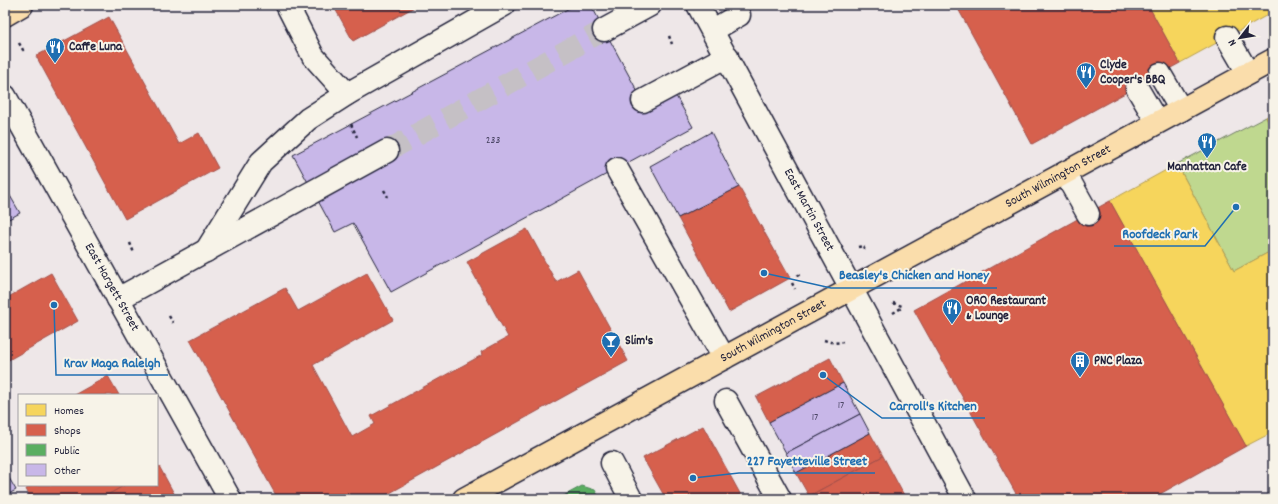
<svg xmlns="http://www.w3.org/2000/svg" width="1278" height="504" font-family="Dekko,sans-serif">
<rect width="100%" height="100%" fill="#eee7e8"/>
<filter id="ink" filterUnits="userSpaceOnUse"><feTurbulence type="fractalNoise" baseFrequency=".025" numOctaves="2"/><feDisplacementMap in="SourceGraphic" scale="8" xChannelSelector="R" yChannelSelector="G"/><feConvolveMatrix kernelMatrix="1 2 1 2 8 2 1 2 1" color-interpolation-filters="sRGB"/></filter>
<g filter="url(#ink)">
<polygon fill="#bfd88f" stroke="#707d65" points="1266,117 1273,131 1273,250 1234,271 1177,164"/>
<g fill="#f6d55c" stroke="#b69f52">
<polygon points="1148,5 1273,5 1273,12 1180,63"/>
<polygon points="1273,113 1273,131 1266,117"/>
<polygon points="1177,164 1234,271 1273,250 1273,432 1246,446 1110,201"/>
</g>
<g fill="#d6604d" stroke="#a04d48">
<polygon points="333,5 418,5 353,41"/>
<polygon points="956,5 1148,5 1180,63 1032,144"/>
<polygon points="109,17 179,144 199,133 218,168 125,219 36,56"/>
<polygon points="739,187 790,278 729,312 678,218"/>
<polygon points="1110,201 1246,446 1151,499 1019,499 914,310"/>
<polygon points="527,229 556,282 578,270 628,361 379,499 278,499 190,340 285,288 298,311 367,273 393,320 313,365 352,437 375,424 371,416 482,355 481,352 508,337 467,262"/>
<polygon points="51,273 78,321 5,362 5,299"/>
<polygon points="830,358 843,383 769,422 756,397"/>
<polygon points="108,376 119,395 74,395"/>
<polygon points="703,426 743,499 666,499 643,458"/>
<polygon points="870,433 883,456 809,496 796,473"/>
<polygon points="883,456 906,499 811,499 809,496"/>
<polygon points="159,466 177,499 100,499 125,485 157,485 157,467"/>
<polygon points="33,485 125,485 100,499 31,499 26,489"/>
</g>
<polygon fill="#5aae61" stroke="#498456" points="582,486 595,490 600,499 558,499"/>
<g fill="#c8b7e8" stroke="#22223b">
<polygon points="575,5 591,5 648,111 676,96 693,127 391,292 353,223 335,232 293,155"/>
<polygon points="711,132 739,187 678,218 650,166"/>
<polygon points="5,187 20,213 5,221"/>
<polygon points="843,383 860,414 786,453 769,422"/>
<polygon points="860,414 870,433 796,473 786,453"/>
<polygon points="5,471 16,490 5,496"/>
</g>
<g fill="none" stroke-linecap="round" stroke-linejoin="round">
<polyline stroke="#c5c0c5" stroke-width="22" stroke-dasharray="22 11" stroke-linecap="butt" points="387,151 604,30"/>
<g stroke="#22223b" stroke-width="25">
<g id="minor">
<polyline points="287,5 313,56 347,94"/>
<path id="s1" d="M698 5 965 499"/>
<polyline points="604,30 650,5"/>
<polyline points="713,30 739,15"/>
<polyline points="1227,37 1248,73"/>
<polyline points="1160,74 1181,110"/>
<polyline points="1137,88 1157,122"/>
<path id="s2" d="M5 96 230 499"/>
<polyline points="643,101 727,56"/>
<polyline points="617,169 724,358"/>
<polyline points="1065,173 1088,214"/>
<polyline points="206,251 261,162 308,119 347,94 504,5"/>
<polyline points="118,299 387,151"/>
<polyline points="726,401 780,499"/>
<polyline points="612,463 631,499"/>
</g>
</g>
<g stroke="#22223b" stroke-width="25">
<g id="major">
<polyline points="5,15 22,5"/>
<path id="s3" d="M464 499 1273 60"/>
</g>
</g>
<g stroke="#22223b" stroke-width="2.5" stroke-dasharray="3 3" stroke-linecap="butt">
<polyline points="669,36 672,44"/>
<polyline points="19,43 23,50 20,52"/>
<polyline points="351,124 357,137"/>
<polyline points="384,190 388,197"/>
<polyline points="130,243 134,253"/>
<polyline points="858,247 863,246 865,251"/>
<polyline points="797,276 802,273"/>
<polyline points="792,283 795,289"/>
<polyline points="893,303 902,306"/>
<polyline points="893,313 903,307"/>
<polyline points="169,316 173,323"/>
<polyline points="824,340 834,343 843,342"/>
</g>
<use href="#minor" stroke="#f7f3e8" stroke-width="22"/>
<use href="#major" stroke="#faddab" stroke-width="22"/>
</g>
</g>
<defs>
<g id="restaurant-pin" transform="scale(1)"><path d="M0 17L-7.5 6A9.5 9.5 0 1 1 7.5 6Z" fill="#1f6fb2" stroke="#f7f3e8"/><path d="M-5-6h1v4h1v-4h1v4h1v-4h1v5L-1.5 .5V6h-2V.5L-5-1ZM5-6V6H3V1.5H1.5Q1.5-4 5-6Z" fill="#fff"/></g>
<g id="bar-pin" transform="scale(1)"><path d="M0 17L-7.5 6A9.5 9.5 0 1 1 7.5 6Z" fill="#1f6fb2" stroke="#f7f3e8"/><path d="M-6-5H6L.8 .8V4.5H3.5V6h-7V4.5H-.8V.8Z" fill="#fff"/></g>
<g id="building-pin" transform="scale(1)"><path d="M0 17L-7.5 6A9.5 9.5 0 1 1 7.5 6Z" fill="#1f6fb2" stroke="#f7f3e8"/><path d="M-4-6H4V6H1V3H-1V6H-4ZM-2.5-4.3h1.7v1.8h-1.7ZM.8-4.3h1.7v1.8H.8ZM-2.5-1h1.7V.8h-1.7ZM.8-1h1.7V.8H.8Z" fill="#fff"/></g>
</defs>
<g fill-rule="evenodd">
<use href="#restaurant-pin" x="55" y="47"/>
<use href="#restaurant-pin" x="1086" y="72"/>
<use href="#restaurant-pin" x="1207" y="142"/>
<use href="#restaurant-pin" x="952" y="308"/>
<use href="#bar-pin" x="611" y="341"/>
<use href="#building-pin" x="1080" y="361"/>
</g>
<g text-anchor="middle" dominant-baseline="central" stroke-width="4" stroke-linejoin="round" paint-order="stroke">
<g font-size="11" fill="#4c4766">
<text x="493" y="141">233</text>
<text x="841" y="406">17</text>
<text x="815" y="418">17</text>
</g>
<g font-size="13" font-weight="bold" fill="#22223b" stroke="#f7f3e8" text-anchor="start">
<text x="69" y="47">Caffe Luna</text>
<text x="1100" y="65">Clyde<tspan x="1100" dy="15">Cooper's BBQ</tspan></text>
<text x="1207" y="167" text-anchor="middle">Manhattan Cafe</text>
<text x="966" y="301">ORO Restaurant<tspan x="966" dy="15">&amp; Lounge</tspan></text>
<text x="625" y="341">Slim's</text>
<text x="1094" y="361">PNC Plaza</text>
</g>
<g font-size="13" fill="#22223b" stroke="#f7f3e8">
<text stroke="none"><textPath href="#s3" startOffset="676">South Wilmington Street</textPath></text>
<text stroke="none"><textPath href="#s1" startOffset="233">East Martin Street</textPath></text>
<text stroke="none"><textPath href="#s2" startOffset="219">East Hargett Street</textPath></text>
<text stroke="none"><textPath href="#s3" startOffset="352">South Wilmington Street</textPath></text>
</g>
</g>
<path fill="none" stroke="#1f6fb2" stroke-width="1.5" d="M1236 207L1205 246H1114M764 273L831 288H997M54 305L56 375H168M823 375L882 418H985M693 478L739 473H875"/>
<g fill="#1f6fb2" stroke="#f7f3e8" stroke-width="1.5">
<circle cx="1236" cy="207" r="4"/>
<circle cx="764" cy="273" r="4"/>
<circle cx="54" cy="305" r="4"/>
<circle cx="823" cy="375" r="4"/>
<circle cx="693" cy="478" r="4"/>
</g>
<g font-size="14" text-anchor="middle" font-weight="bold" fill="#1f6fb2" stroke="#f7f3e8" stroke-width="4" stroke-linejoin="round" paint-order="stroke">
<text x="1160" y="238">Roofdeck Park</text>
<text x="914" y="279">Beasley's Chicken and Honey</text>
<text x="112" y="367">Krav Maga Ralelgh</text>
<text x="933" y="410">Carroll's Kitchen</text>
<text x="807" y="465">227 Fayetteville Street</text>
</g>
<rect width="1278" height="504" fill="none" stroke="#f7f3e8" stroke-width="20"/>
<rect x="10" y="10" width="1258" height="484" fill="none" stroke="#22223b" stroke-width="1.5" filter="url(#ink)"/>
<rect x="18" y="394" width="140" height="92" fill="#f7f3e8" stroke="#a29fa3"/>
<rect x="26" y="404" width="20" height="12" fill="#f6d55c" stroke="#a29fa3"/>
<text x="54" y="414" font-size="12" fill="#22223b">Homes</text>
<rect x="26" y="424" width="20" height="12" fill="#d6604d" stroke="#a29fa3"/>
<text x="54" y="434" font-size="12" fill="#22223b">Shops</text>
<rect x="26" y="444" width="20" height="12" fill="#5aae61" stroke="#a29fa3"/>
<text x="54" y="454" font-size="12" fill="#22223b">Public</text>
<rect x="26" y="464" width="20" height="12" fill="#c8b7e8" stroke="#a29fa3"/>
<text x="54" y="474" font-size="12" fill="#22223b">Other</text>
<g transform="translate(1240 38) rotate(239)" stroke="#f7f3e8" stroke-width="3" paint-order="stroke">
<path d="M0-3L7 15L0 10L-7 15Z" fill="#22223b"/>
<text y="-6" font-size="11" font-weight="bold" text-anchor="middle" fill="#22223b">N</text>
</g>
</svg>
